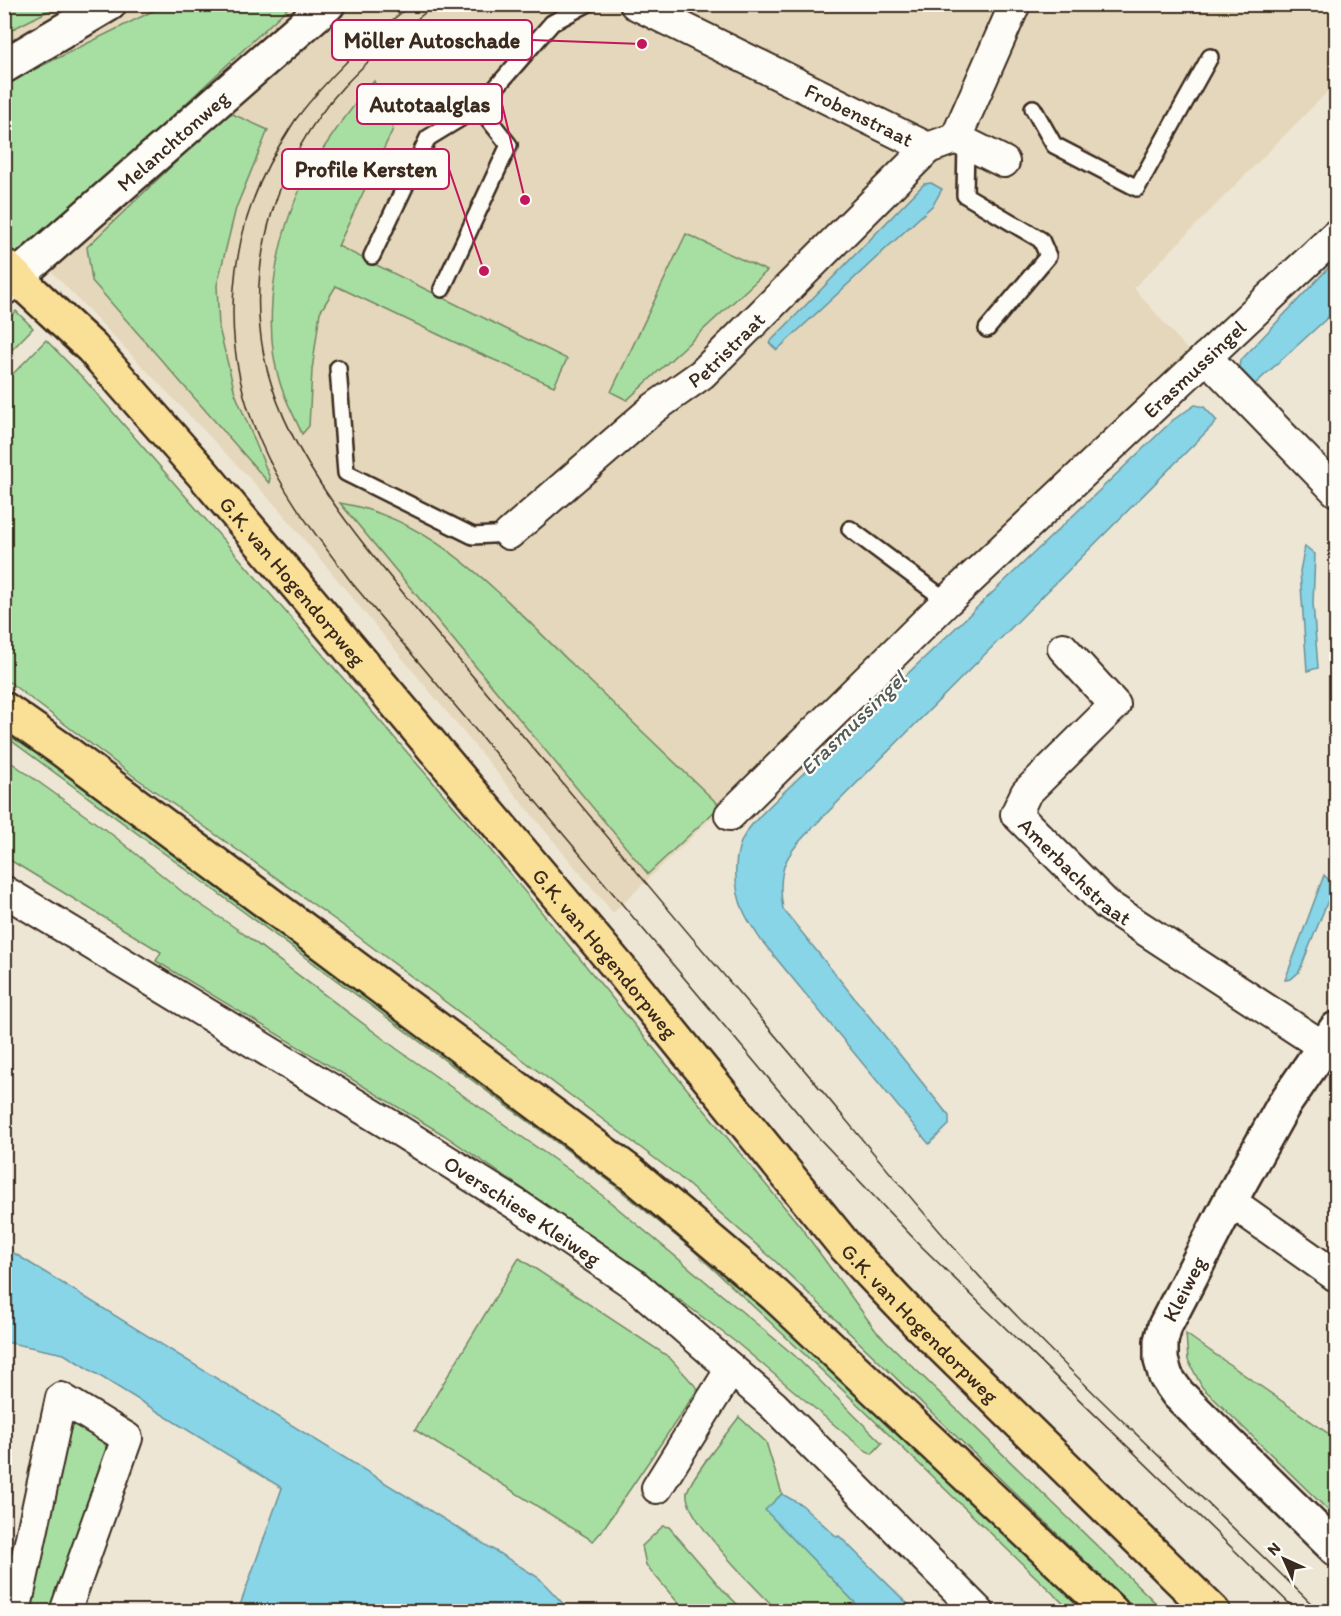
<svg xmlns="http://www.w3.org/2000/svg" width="1341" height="1616" font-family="Itim,sans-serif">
<rect width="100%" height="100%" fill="#eee6d4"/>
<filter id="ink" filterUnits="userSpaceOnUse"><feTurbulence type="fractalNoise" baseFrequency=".0167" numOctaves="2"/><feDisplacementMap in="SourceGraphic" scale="12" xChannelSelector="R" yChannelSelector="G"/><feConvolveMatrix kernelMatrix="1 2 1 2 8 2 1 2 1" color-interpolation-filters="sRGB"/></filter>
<g filter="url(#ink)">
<polygon fill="#e4d7bb" points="5,5 1336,5 1336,83 1134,288 1191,354 613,913 278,508 5,223"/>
<g fill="#a7dfa3" stroke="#718460" stroke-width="1.5">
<polygon points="5,4 60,4 60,5 5,33"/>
<polygon points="165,5 291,5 54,227 22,261 5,243 5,84"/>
<path d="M374 81 393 129 338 246 567 359 554 386 469 349 336 286 320 312 312 370 309 426 302 434C295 417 285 400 280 383 260 319 277 228 310 170 329 138 350 109 374 81Z"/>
<polygon points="228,112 268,130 236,208 217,285 219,328 235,393 270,478 269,483 92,281 87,247"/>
<polygon points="686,234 767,271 627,400 611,392"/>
<polygon points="16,311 33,328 5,357 5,322"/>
<polygon points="46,340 85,380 464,818 800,1226 876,1331 1164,1611 1137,1611 775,1261 677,1175 348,929 132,775 5,679 5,382"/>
<path d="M340 503C437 519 504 599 572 664 621 711 671 759 720 806L648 874Z"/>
<polygon points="5,721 686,1227 1089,1611 1071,1611 850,1397 693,1250 609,1181 5,736"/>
<polygon points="5,758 114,836 185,894 237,929 397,1049 586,1182 794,1355 882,1443 872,1454 863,1449 737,1343 617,1253 444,1135 156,961 161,952 5,857"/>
<polygon points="519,1258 669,1357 698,1389 601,1532 593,1541 415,1430"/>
<polygon points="1186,1334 1336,1439 1336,1518 1202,1387 1188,1360"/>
<path d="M739 1417 766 1442 782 1494 766 1510 863 1611H778C760 1593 683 1516 687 1493 689 1479 729 1431 739 1417Z"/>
<polygon points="75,1424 105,1440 106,1450 100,1476 53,1611 29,1612 69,1431"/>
<polygon points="663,1526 669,1527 722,1589 744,1611 685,1611 646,1565 642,1546"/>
</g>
<g fill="#88d5e8" stroke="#699197" stroke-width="1.5">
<polygon points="931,183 942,189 933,205 777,350 769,343 924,184"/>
<polygon points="1336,260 1336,310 1255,384 1239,367 1240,361"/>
<path d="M1195 405 1204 407 1217 421 820 820C790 851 775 863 783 909L949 1116V1125L929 1144 761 940C755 931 748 921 744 912 733 888 732 852 747 831 758 816 773 803 786 790L1173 420Z"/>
<polygon points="1305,546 1315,554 1313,603 1318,668 1307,671 1300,571"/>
<polygon points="1324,875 1329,880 1331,893 1299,972 1291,979 1285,980"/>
<polygon points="4,1247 539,1578 570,1611 238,1611 282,1488 64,1354 5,1342"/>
<polygon points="782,1494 802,1505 837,1537 839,1536 915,1611 863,1611 765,1510"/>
</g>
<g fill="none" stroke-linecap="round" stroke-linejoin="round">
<g stroke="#3b2a1e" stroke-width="20">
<g id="lane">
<polyline points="1033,108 1054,145 1137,188 1210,57"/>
<polyline points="966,143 965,195 1041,240 1048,256 987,329"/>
<polyline points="372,256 428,138 479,107"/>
<polyline points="442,289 509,145 479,107 552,23 587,4"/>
<polyline points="338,368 346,473 473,536 509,534"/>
<polyline points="850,529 947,601"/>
</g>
</g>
<g stroke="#3b2a1e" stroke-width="34">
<g id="street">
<path id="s1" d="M635 4 928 148 956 138 1015 4"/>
<polyline points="956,138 1004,162"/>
<polyline points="1206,357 1336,491"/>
<path id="s2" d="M509 534 654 408 702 374 928 148"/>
<path id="s3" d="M1063 648 1115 705 1026 793 1016 814 1107 905 1324 1047"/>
<path id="s4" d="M730 815 947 601 1336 235"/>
<path id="s5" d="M4 891 395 1128 519 1206 635 1285 773 1405 979 1612"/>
<polyline points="1230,1201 1336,1276"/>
<polyline points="657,1488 731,1369"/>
<polyline points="15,1612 61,1398 127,1438 65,1612"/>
</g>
</g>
<g stroke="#3b2a1e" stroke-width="38">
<g id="secondary">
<polyline points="4,66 109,4"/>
<path id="s6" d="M4 288 328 4"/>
<polyline points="1336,1029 1283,1106 1230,1201 1165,1326 1161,1341 1161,1360 1166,1377 1178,1394 1336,1549"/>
</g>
</g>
<g stroke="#3b2a1e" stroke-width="38">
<g id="primary">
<path id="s7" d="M4 266 92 348 203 474 624 974 845 1246 917 1322 1213 1612"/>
<polyline points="4,709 64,751 632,1174 775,1295 1112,1612"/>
</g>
</g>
<use href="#lane" stroke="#fdfcf7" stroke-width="15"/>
<use href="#street" stroke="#fdfcf7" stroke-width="30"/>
<use href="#secondary" stroke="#fdfcf7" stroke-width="33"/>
<use href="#primary" stroke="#fadf96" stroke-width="33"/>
<g stroke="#3b2a1e" stroke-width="1.5">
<path d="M412 4C369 38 329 76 296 119 290 128 285 137 279 146 225 237 218 346 261 443 283 494 319 539 352 583L817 1136 920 1245 1298 1612"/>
<path d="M436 4C403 30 371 57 343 87 278 158 245 261 264 356 283 451 358 538 418 611 458 659 498 706 538 754 629 863 720 971 812 1079 867 1145 922 1213 980 1277 1029 1330 1081 1381 1133 1431 1195 1491 1257 1551 1320 1612"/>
</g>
</g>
</g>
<g text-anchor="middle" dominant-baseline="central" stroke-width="4.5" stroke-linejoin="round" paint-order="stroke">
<g font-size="21" fill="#3b2a1e" stroke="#fdfcf7">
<text stroke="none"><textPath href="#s1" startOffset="250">Frobenstraat</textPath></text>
<text stroke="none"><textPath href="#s6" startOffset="224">Melanchtonweg</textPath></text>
<text stroke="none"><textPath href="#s2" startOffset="285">Petristraat</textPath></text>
<text stroke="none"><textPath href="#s4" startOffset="644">Erasmussingel</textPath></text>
<text stroke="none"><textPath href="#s7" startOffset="428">G.K. van Hogendorpweg</textPath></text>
<text stroke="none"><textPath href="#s3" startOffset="308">Amerbachstraat</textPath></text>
<text stroke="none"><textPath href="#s7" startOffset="914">G.K. van Hogendorpweg</textPath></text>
<text stroke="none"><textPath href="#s5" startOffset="609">Overschiese Kleiweg</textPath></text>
<text transform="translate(1184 1289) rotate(-63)">Kleiweg</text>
<text stroke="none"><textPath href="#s7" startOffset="1400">G.K. van Hogendorpweg</textPath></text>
</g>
<g font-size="22" font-style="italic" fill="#525d5b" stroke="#fdfcf7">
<text transform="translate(853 723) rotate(-44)">Erasmussingel</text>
</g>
</g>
<path fill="none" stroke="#c2185b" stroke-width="2" d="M642 44L532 40M525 200L502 104M484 271L449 169"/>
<g fill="#c2185b" stroke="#fdfcf7" stroke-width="2">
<circle cx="642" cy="44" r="6"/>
<circle cx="525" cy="200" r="6"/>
<circle cx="484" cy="271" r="6"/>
</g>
<g fill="#fdfcf7" stroke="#c2185b" stroke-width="2">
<rect x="332" y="20" width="200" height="40" rx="6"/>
<rect x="357" y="84" width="145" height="40" rx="6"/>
<rect x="282" y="149" width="167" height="40" rx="6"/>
</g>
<g font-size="22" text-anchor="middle" font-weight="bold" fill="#3b2a1e">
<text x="432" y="48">Möller Autoschade</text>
<text x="430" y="112">Autotaalglas</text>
<text x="366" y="177">Profile Kersten</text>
</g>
<rect width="1341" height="1616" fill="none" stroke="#fdfcf7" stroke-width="24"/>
<rect x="12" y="12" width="1317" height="1592" fill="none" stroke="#3b2a1e" stroke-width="2" filter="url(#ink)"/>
<g transform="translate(1284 1559) rotate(315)" stroke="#fdfcf7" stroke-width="4.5" paint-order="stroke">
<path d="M0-4.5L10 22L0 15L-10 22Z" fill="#3b2a1e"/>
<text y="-9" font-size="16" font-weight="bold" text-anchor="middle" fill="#3b2a1e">N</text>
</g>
</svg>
